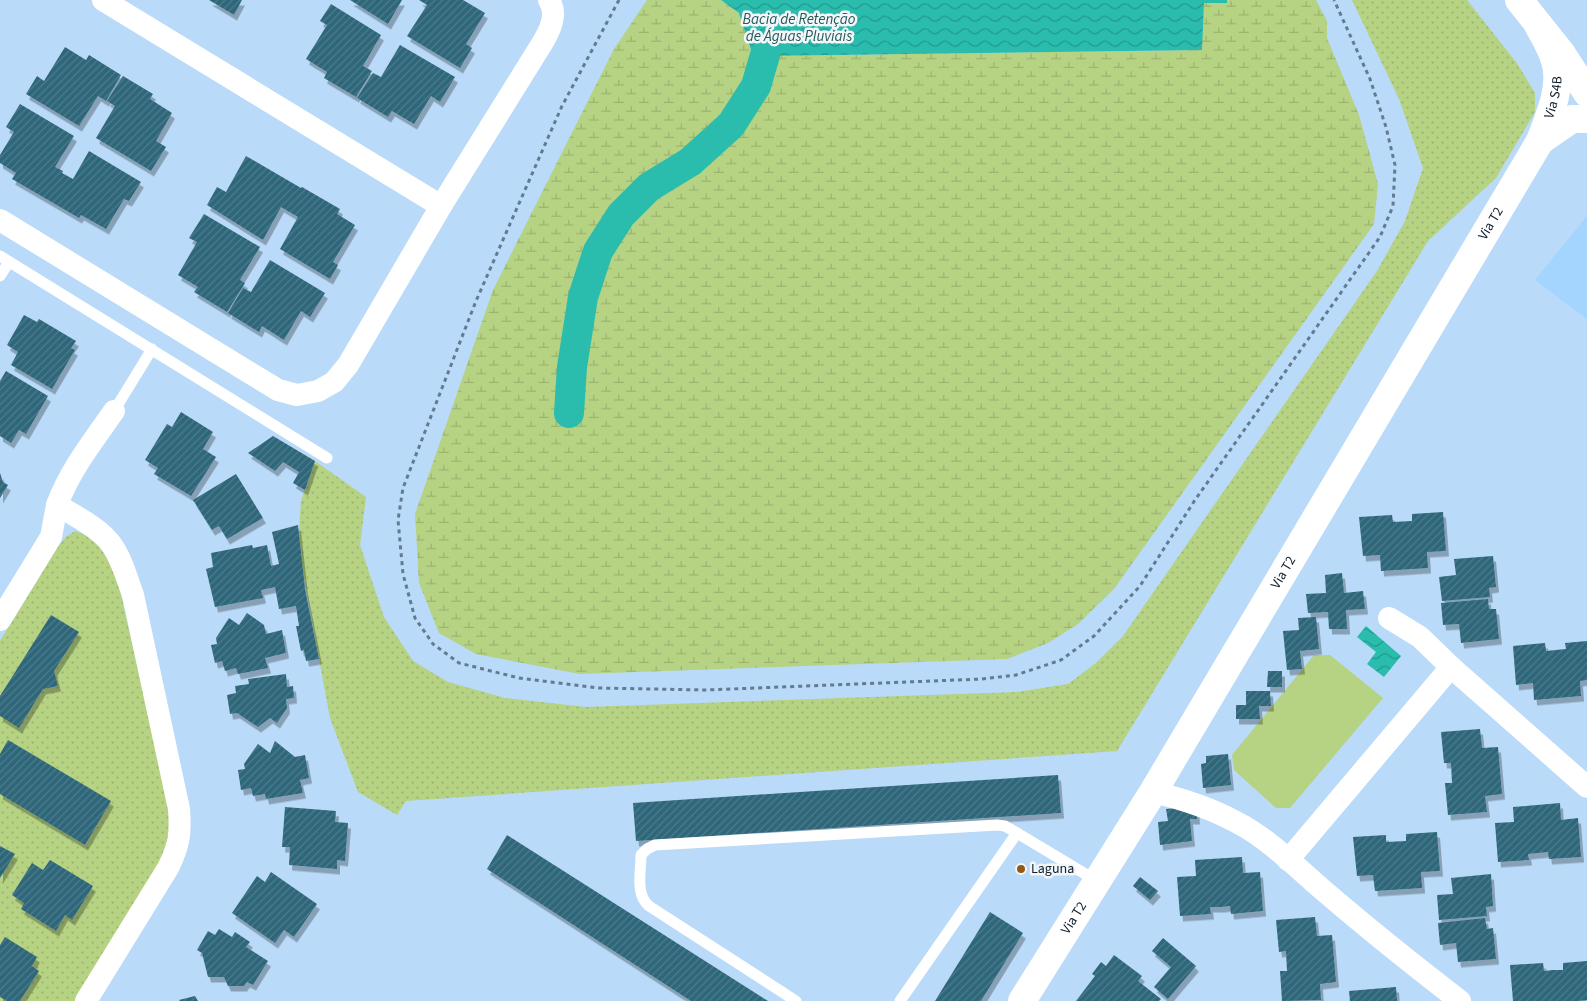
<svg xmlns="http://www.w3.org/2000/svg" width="1587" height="1001" font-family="'Source Sans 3',sans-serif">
<defs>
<pattern id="grass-dots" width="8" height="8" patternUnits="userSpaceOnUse" patternTransform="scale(1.25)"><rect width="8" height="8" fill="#b6d283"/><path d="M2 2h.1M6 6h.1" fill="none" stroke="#9bb471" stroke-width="1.8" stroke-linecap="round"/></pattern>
<pattern id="wetland-marsh" width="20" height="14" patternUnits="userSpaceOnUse" patternTransform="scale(1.25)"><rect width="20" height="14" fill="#b6d283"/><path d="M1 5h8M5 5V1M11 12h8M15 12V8" fill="none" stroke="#9bb471"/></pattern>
<pattern id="water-waves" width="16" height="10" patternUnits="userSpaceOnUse" patternTransform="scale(1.25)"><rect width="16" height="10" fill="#2abdae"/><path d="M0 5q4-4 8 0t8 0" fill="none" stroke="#22998e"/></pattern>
<pattern id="building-hatch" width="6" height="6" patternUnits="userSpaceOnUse" patternTransform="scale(1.25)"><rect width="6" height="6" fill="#2d667a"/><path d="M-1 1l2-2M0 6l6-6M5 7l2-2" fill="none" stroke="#4f7b8b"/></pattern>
<filter id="shadow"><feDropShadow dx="3" dy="5.5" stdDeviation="0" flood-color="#0004"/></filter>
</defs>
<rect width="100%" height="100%" fill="#b9daf8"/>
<polygon fill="#a4d5ff" points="1587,216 1587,319 1535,280"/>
<g fill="url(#grass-dots)">
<polygon points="1352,0 1467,0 1516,62 1535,93 1535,112 1496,178 1428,241 1117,751 406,801 397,815 358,792 330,718 302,567 299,532 301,501 315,461 366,497 360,545 384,617 413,661 448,682 505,698 586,707 1017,692 1068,684 1096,663 1123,636 1377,271 1405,221 1423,168 1399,99"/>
<path d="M75 531C100 539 106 555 117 577L167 798 172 837 156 870 75 1001H0V641L59 545 66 537Z"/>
</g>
<polygon fill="url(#wetland-marsh)" points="647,0 721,0 739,13 753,56 1201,50 1204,2 1227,3 1227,0 1316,0 1327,21 1327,38 1359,115 1378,184 1374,224 1114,589 1078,624 1048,643 1007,659 580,674 476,654 439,633 419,583 415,514 493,290 614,49"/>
<polygon fill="#b6d283" points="1314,655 1330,655 1383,698 1290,808 1276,808 1234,770 1232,755"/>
<g fill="url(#water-waves)">
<polygon points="721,0 1227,0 1227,3 1204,3 1202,50 753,56 739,13"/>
<polygon points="1366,626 1401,656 1384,677 1367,664 1376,652 1357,637"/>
</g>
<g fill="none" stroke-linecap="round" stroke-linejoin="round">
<polyline stroke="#2abdae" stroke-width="30" points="569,413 572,367 583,297 598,251 621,215 649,187 690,162 731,125 756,86 765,55"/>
</g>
<g fill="url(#building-hatch)" filter="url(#shadow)">
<polygon points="209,0 242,0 234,15"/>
<polygon points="350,0 402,0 388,24"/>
<polygon points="419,0 463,0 485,13 466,44 472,48 460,68 407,36 427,5"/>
<polygon points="331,4 381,35 363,66 372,71 356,97 324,78 327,72 306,59 327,25 320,21"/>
<polygon points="400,45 455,77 440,102 431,96 414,124 392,111 388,117 357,98 373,73 381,77"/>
<polygon points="65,47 86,60 89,55 121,75 106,101 98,96 79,126 26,94 37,76 44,81"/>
<polygon points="123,76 153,94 150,99 172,113 156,141 166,147 151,171 96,138 115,106 107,101"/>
<polygon points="20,104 74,136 55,167 63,171 62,173 73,179 89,151 141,182 129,201 124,199 106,229 81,215 79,218 12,179 16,173 0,163 0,155 14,132 6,127"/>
<polygon points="246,156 301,188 302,187 340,209 337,214 355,225 333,262 338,265 330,279 280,249 298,217 281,207 263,240 207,205 217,187 226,192"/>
<polygon points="204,214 260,247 240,280 245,283 227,312 194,292 198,287 178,275 197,242 189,238"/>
<polygon points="270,260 325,293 310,317 301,311 284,340 262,326 259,332 228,313 243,288 251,292"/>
<polygon points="24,315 37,322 39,319 76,341 71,348 75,350 52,389 11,365 18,352 7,345"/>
<polygon points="6,371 48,396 26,434 19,430 11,443 0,436 0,381"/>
<polygon points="181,412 213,432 203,449 216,457 191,496 154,474 158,468 145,460 167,424 172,427"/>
<polygon points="273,436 315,461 305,490 293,483 299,472 283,462 275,471 248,453"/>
<polygon points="0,473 3,482 8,485 0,498"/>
<polygon points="236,474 263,518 227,539 219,526 212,530 193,500"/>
<polygon points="1443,512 1446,551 1427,552 1428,568 1381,571 1380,555 1363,556 1359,517 1392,515 1393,522 1412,521 1412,514"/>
<polygon points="298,525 305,589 319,659 306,661 304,650 301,651 296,626 299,626 296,606 279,609 275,587 261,590 263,598 215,607 206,569 213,567 211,553 252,545 253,548 267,545 271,566 279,564 272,532"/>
<polygon points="1493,556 1496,587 1489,588 1490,597 1442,601 1439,577 1456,575 1454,559"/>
<polygon points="1342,573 1344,593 1363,591 1365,609 1346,610 1347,629 1329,629 1328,612 1308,613 1306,594 1326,593 1325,575"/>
<polygon points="1488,599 1489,609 1496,609 1499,639 1461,643 1459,624 1443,625 1441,603"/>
<polygon points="247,613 264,625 266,634 282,630 286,653 265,658 268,668 238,674 236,668 225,671 222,661 215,663 211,645 217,644 216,638 229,618 239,625"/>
<polygon points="51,615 79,632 54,671 58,686 43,689 19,728 0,716 0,696"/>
<polygon points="1316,617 1319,649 1300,651 1302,669 1287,670 1283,631 1299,630 1298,618"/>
<polygon points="1587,641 1587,680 1580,681 1581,696 1534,700 1533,683 1516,685 1513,646 1545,643 1546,651 1566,649 1565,643"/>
<polygon points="1268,671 1282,671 1282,687 1267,687"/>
<polygon points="286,674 287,687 293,686 294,698 286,699 287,708 277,723 270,718 258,727 237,713 230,714 227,695 236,693 235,686 249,684 248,679"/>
<polygon points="1246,691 1270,691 1271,706 1259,706 1260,719 1236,719 1236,705 1246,705"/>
<polygon points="1480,729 1482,748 1498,747 1502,794 1485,796 1487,812 1448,815 1445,783 1452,783 1451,763 1444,763 1441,732"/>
<polygon points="8,740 111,801 85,845 0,794 0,754"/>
<polygon points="275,741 295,757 305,755 309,778 300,780 303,793 266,799 265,794 253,796 251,788 241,790 238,770 245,769 244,764 258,744 270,753"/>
<polygon points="1228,754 1231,785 1203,788 1201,764 1206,763 1206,756"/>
<polygon points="1058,775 1061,813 636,841 633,803"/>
<polygon points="1560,803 1561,820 1578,818 1581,857 1549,859 1548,852 1528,854 1529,860 1498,862 1495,823 1514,822 1513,807"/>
<polygon points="1196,806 1197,819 1190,819 1192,841 1160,845 1158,822 1168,821 1166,809"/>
<polygon points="285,807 336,811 335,822 348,823 345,861 337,860 337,869 289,865 290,847 282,847"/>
<polygon points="1437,832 1440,871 1421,872 1422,888 1375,891 1373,875 1357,876 1353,837 1386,835 1386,842 1406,841 1406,834"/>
<polygon points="507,835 768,1001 691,1001 487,869"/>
<polygon points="0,846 15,854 0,878"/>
<polygon points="1242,857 1243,873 1260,872 1263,911 1231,914 1230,906 1221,907 1210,907 1211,914 1180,916 1177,877 1196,876 1195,860"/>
<polygon points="50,860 93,886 72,920 65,915 56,931 21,909 24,903 12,895 32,863 43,870"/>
<polygon points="271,872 317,904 294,937 284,930 275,943 232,913 257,876 265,882"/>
<polygon points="1491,874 1493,906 1486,907 1487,916 1439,920 1437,895 1453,894 1451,878"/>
<polygon points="1140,877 1158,891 1150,900 1133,886"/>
<polygon points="990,912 1023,933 981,1001 935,1001"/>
<polygon points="1315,917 1317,936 1332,935 1336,982 1320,984 1321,1000 1282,1001 1280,971 1287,971 1286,951 1279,952 1276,920"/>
<polygon points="1485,918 1487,929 1493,928 1496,959 1458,962 1456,943 1440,945 1438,923"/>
<polygon points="219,929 232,937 235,932 250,942 246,947 268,961 253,985 247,982 244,986 228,986 224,977 208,977 202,953 197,950 208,931 215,935"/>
<polygon points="5,937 37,957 32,966 39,971 20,1001 7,1001 0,997 0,945"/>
<polygon points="1163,938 1196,966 1168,999 1154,987 1171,967 1152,951"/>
<polygon points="1114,955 1142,976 1138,981 1161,999 1159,1001 1076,1001 1095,976 1092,974 1101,962 1106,966"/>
<polygon points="1587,961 1587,1000 1578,1001 1513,1001 1510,965 1543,963 1544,971 1553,970 1563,970 1563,963"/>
<polygon points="1396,987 1397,1001 1350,1001 1349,991"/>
<polygon points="195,996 198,1001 180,1001 179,1000"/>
</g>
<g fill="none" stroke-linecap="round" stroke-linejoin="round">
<polyline stroke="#627b90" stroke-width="3" stroke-dasharray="4 4" stroke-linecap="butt" points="619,0 562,106 476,301 403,488 398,520 403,574 415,618 433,644 459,663 519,678 598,688 706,690 982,679 1016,675 1061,660 1094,636 1140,586 1195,500 1380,237 1393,206 1395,165 1386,127 1370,79 1334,0"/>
<g stroke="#fff" stroke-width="11">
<polyline points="0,256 327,458"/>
<polyline points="0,276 9,262"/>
<polyline points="114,411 152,349"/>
<path d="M796 1001 649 906C635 894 641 872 641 855L647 849 655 845 997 825 1005 826 1017 833"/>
<polyline points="900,1001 1017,833 1097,881"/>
</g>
<g stroke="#fff" stroke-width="22">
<polyline points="103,0 441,206"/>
<path d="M0 220 278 390 297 395 318 391 334 382 348 365 441 206 543 42C550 30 558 14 549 0"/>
<path d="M57 505C70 470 93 441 114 411"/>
<polyline points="1389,618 1420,637 1451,667 1587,787"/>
<path d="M0 620 51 537 57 505C75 516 98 527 111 544 122 559 127 579 133 595L179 809C181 834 179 846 168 868L86 1001"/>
<path d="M1153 792C1183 799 1211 808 1238 823 1271 840 1301 872 1330 896 1372 932 1416 967 1460 1001"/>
<polyline points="1288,860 1451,667"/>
</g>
<g stroke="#fff" stroke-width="28">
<polyline points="1519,0 1562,54 1587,93"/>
<polyline points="1540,141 1572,119 1587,119"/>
<path id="s1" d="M1022 1001 1153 792 1540 141C1549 117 1563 86 1555 61 1552 49 1544 36 1538 25"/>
</g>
</g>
<circle fill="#935a15" stroke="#f3f7fb" stroke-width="2" cx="1021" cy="869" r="5"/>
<g text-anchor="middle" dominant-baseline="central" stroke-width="5" stroke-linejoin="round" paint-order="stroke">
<g font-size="14" fill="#0d1d2a" stroke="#f3f7fb">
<text stroke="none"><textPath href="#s1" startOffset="1050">Via S4B</textPath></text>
<text stroke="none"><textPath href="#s1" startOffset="908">Via T2</textPath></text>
<text stroke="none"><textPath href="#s1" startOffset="502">Via T2</textPath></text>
<text stroke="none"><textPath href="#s1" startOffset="98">Via T2</textPath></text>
</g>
<g font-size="14" fill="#0d1d2a" stroke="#f3f7fb" text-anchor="start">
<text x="1031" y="869">Laguna</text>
</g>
<g font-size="15" font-style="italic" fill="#235b54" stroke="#f3f7fb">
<text x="799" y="19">Bacia de Retenção<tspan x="799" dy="17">de Águas Pluviais</tspan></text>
</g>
</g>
</svg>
